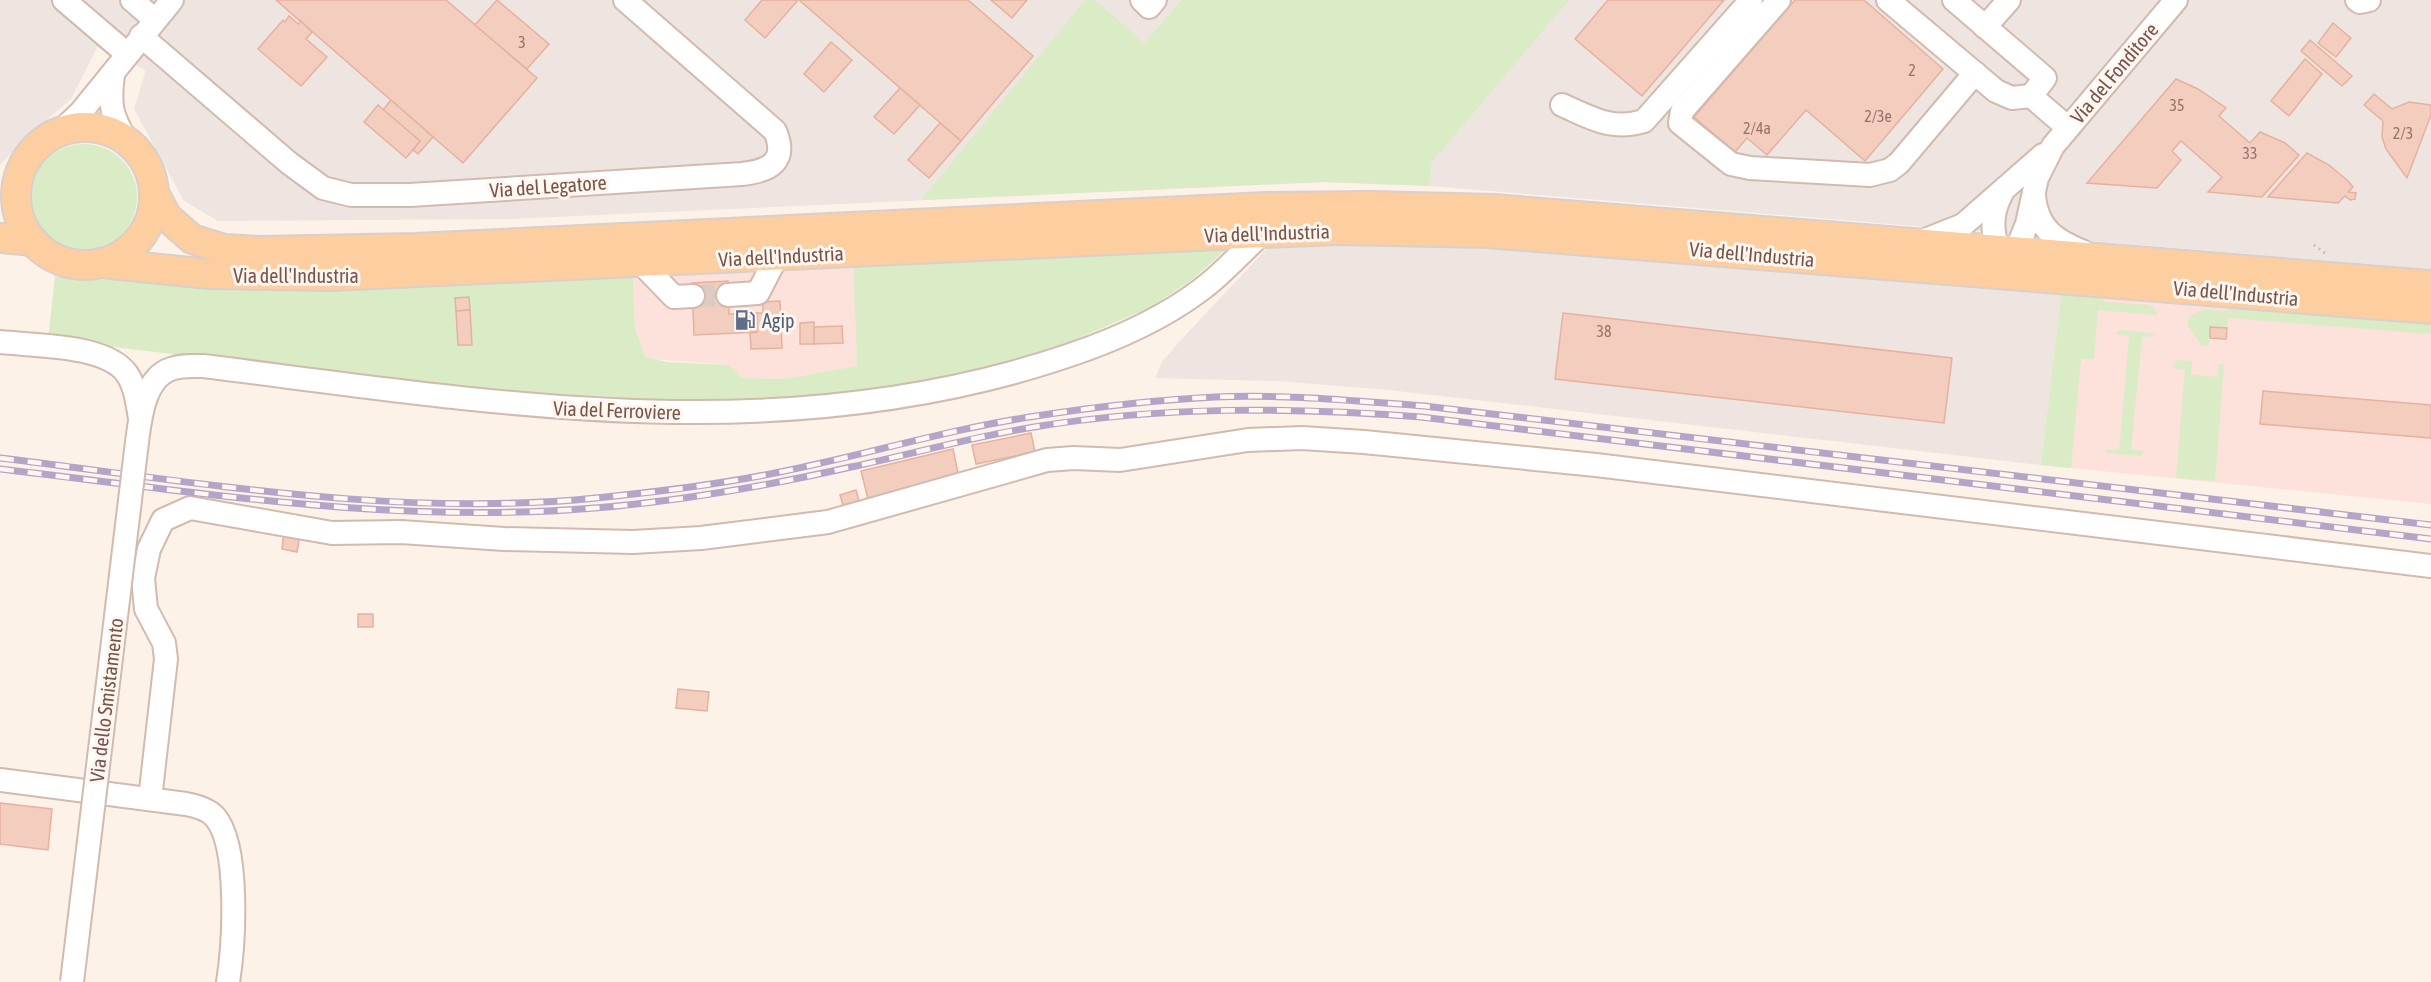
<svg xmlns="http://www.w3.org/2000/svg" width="2431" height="982" font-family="'Asap Condensed',sans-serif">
<rect width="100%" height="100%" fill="#fdf2e8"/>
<g fill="#fde1db">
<polygon points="853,264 857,366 783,379 741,378 729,365 652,359 645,357 639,346 635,329 633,275"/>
<polygon points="2062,291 2431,321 2431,504 2041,465"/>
</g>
<g fill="#eee5e1">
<polygon points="0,0 2431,0 2431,269 1430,186 1323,182 510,219 218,221 184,201 134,109 146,70 97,47 71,99 26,138 0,165"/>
<polygon points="1421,244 1572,250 2062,291 2041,465 1389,390 1277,381 1155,378 1162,362 1179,342 1270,245"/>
</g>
<g fill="#d9ecc5">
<polygon points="1085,0 1095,0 1144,43 1182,0 1569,0 1431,163 1430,186 1323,182 921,200"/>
<circle cx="84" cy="197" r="53"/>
<polygon points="1230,246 1193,279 1151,307 1037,356 908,386 829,395 644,403 470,390 48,339 55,276 80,280 633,275 635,329 645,357 667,362 729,365 742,378 783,379 857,366 853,264"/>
<polygon points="2062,291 2097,294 2105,302 2150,305 2157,312 2157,315 2098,310 2094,359 2081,359 2071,468 2041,465"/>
<polygon points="2239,305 2431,321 2431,334 2228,318 2227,327 2210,326 2209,346 2202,346 2187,325 2189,317 2203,309 2222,311"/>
<polygon points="2119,330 2151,333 2155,336 2142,337 2131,450 2145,451 2141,456 2108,453 2105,450 2119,449 2120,442 2129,336 2115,334"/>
<polygon points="2178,360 2192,361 2191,375 2218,377 2219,364 2224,364 2215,481 2176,478 2185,369 2172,368"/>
</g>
<g fill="#f3cdbe" stroke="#e6b19e" stroke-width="1.5">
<polygon points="276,0 446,0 537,78 463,163"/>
<polygon points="497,0 549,44 527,69 475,25"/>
<polygon points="762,0 798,0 765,38 745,20"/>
<polygon points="799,0 968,0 1033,56 961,141"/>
<polygon points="991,0 1027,0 1012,18"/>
<polygon points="1608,0 1724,0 1642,96 1575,39"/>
<polygon points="1795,0 1864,0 1943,69 1865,161 1806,110 1767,155 1747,138 1735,152 1694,117"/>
<polygon points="289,16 298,24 301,21 312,32 306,39 327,57 301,86 258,49 283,20 285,22"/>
<polygon points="2333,23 2351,38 2336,57 2318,43"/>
<polygon points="2310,40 2352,76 2342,86 2301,51"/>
<polygon points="831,42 852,60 824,92 804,74"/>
<polygon points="2305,59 2322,74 2289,116 2271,101"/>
<polygon points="2176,79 2198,89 2226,108 2219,116 2250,143 2260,132 2285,143 2299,155 2262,197 2208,192 2222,177 2181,141 2172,151 2181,160 2157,188 2087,183"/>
<polygon points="900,88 920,105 894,134 874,117"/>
<polygon points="2374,94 2392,109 2409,102 2431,105 2431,115 2407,178 2386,149 2382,137 2383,121 2364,105"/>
<polygon points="391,100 433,137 418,154 413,150 420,141 383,110"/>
<polygon points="378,105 420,141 406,158 364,122"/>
<polygon points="940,123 961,141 929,178 908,160"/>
<polygon points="2307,153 2329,165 2348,181 2353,187 2348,192 2356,193 2355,199 2350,200 2345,196 2338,203 2268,197"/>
<polygon points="728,281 729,314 757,313 757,332 694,335 692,283"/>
<polygon points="469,297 470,310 456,311 455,298"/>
<polygon points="780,301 782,348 751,349 750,333 757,332 757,313 763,313 763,302"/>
<polygon points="470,310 472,345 458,345 456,311"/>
<polygon points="1563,313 1952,358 1944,423 1555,379"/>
<polygon points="814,322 814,344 800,344 800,323"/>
<polygon points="842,326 843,343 814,344 814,327"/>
<polygon points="2210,327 2227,328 2226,339 2210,338"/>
<polygon points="2263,391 2431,405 2431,438 2260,424"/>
<polygon points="1031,433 1035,452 976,464 972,445"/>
<polygon points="953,449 959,478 868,499 861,471"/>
<polygon points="856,490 859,501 843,505 840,495"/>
<polygon points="284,531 300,534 297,552 282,549"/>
<rect x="358" y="614" width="15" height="13"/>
<polygon points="678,689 709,692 707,711 676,708"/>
<polygon points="0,803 52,809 48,850 0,844"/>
</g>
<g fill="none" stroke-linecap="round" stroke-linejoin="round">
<polyline stroke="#dccbc0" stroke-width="22" stroke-dasharray="22 11" stroke-linecap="butt" points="693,296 728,295"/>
<g stroke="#d2baaf" stroke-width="26">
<g id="minor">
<polyline points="64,0 126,53"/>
<polyline points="132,0 155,20"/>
<polyline points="1142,0 1149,7 1155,0"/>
<polyline points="1779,0 1682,111 1680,123 1731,164 1750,168 1870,175 1890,170 1899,163 1975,73"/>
<polyline points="1888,0 1996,91 2012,98 2031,96 2045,78 1954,0"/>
<polyline points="2357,0 2360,2 2369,0"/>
<polyline points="1985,27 2009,0"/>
<path d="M141 36 289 163 323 188 351 195H410L742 174C770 171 788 161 775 131L625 0"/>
<path d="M113 74C109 105 111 115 127 142"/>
<polyline points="2031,96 2067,127"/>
<path d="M1562 105C1592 118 1611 131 1644 121L1751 0"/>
<polyline points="59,133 81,112 172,0"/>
<path d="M2001 195C1988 218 1994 240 2002 263"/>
<path d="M2034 196C2037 229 2056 241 2084 252"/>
<polyline points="1920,242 1963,225 2043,155"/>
<polyline points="640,262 674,297 693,296"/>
<polyline points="2010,266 2027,224 2037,178 2053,146 2176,0"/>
<polyline points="728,295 758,293 777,256"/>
<path d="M0 342C34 346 106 344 127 374 136 387 137 403 140 418"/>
<path d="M137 442C140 419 144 378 171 369 181 365 192 366 203 366 477 400 742 447 1015 372 1079 354 1148 330 1202 289 1224 273 1242 251 1263 233"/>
<path d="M0 780 186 804C197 806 208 809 215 817 240 846 234 945 228 982"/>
<polyline points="150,799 166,659 164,643 146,609 143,578 149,549 163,520 190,508 332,533 401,532 504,539 633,542 701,538 828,522 1047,460 1074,458 1120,460 1248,440 1302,438 1364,442 1596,465 2431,566"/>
</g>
</g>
<g stroke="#d9cfcc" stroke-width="32">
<g id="major">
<circle cx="85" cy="196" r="69"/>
<polyline points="154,193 167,217 192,239 224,249 260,251 415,248 1266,207 1370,206 1494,209 2431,285"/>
<polyline points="0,238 33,241"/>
<polyline points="101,263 210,274 333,276 1263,233 1340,230 1487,233 2431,309"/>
</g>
</g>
<polyline stroke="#d9b0a1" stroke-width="3" stroke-dasharray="1.5 4.5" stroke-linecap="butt" points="2314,245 2325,253"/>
<use href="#minor" stroke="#fff" stroke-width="22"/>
<use href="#major" stroke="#fdce9f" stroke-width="28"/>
<g stroke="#b3a5c8" stroke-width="7">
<g id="rail">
<path d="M0 458C197 482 397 518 596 498 656 492 716 485 775 473 862 456 948 429 1036 416 1095 407 1155 400 1215 397 1285 394 1354 401 1424 406L2431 525"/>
<path d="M0 469C197 492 396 525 595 508 681 501 766 486 851 467 912 454 972 437 1034 427 1163 406 1291 407 1421 417L2431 539"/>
</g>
</g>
<use href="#rail" stroke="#fff6ef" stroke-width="4.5" stroke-dasharray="14" stroke-linecap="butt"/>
<g stroke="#d2baaf" stroke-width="26" stroke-linecap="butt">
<polyline id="minor-bridge" points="72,982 137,442"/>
</g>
<use href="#minor-bridge" stroke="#fff" stroke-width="22"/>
</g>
<defs>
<g id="fuel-bare" transform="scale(1.62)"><path d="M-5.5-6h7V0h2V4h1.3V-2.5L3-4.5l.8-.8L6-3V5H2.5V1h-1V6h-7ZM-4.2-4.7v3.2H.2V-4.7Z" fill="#5c6f8a" stroke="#fff6ef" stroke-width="2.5" paint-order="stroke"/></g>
</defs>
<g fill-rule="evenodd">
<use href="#fuel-bare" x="745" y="320"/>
</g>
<g text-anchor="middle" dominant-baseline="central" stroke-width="6" stroke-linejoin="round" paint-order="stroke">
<g font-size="16" fill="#977367">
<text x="522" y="42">3</text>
<text x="1912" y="70">2</text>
<text x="2177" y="105">35</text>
<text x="1878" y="116">2/3e</text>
<text x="1757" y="128">2/4a</text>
<text x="2403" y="133">2/3</text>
<text x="2250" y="153">33</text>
<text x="1604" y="331">38</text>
</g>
<g font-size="20" fill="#78554a" stroke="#fff6ef">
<text transform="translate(2114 73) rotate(-50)">Via del Fonditore</text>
<text transform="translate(548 186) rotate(-4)">Via del Legatore</text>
<text transform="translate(1267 233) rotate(-2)">Via dell'Industria</text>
<text transform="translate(1752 254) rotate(5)">Via dell'Industria</text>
<text transform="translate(781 256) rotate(-3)">Via dell'Industria</text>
<text x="296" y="275">Via dell'Industria</text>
<text transform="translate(2236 293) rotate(5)">Via dell'Industria</text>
<text transform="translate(617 410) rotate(2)">Via del Ferroviere</text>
<text transform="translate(106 700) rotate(-83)">Via dello Smistamento</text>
</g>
<g font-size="20" fill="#4e5e75" stroke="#fff6ef" text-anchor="start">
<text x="762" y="320">Agip</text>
</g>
</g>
</svg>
